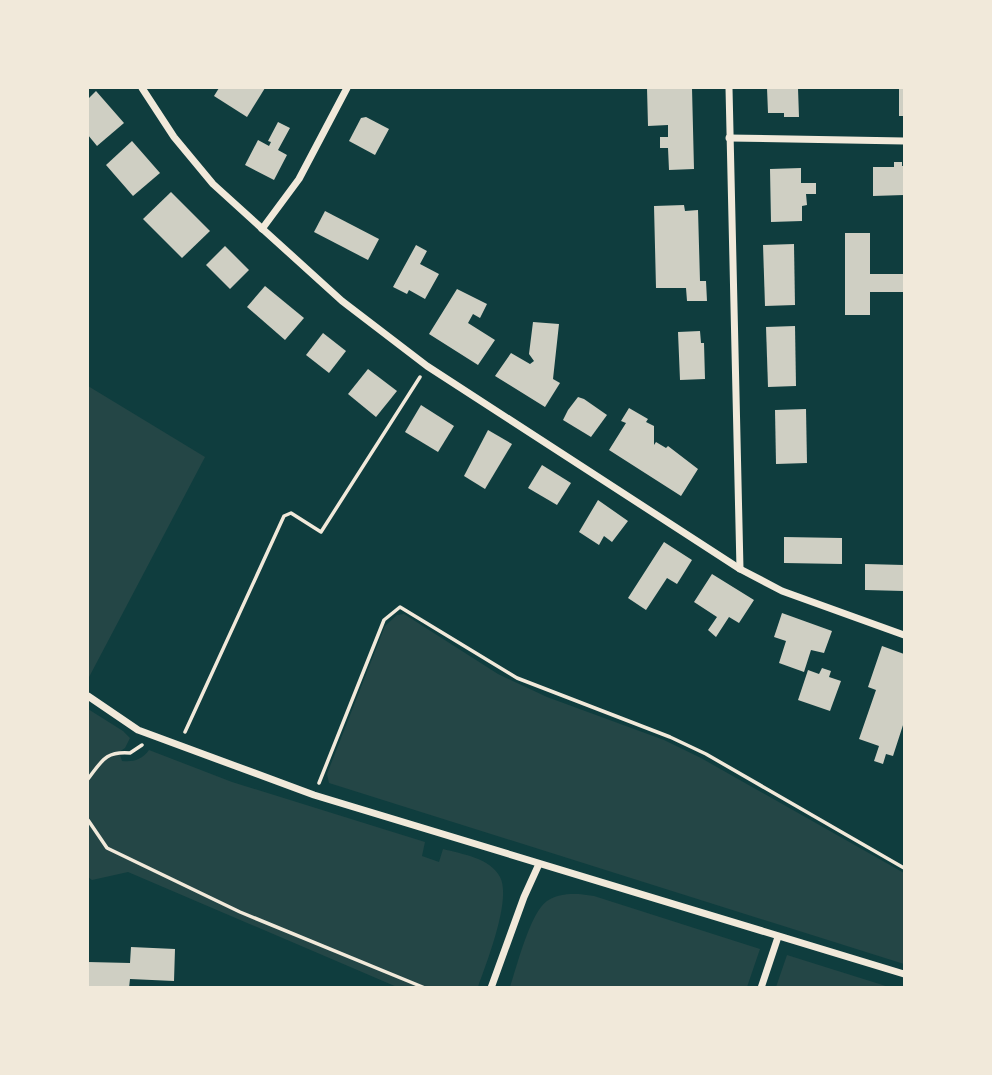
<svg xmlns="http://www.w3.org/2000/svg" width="992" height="1075" font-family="Figtree,sans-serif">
<rect width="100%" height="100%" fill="#0f3d3e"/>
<g fill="#244646">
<polygon points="88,386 205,457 88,679"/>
<polygon points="404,614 498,674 547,697 664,740 701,758 904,873 904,964 329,783 327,774 385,626 397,615"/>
<path d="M88 709 123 731 130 738 125 748 119 752 122 761C133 762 142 760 149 750L232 782 425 842 422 856 439 862 443 849C462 854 490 858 500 877 512 899 486 964 478 987H397L128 872 92 880 88 877Z"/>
<path d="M579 894 594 896 760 949 747 987H510C517 966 530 913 547 901 557 894 568 894 579 894Z"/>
<polygon points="787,955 889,987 776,987"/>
</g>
<g fill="#cfcfc3">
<polygon points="219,88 265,88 247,117 214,96"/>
<polygon points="647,88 692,88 694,169 669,170 668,148 660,148 660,137 668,137 668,125 648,126"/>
<polygon points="767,88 798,88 799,117 784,117 784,113 768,113"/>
<rect x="899" y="88" width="5" height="28"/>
<polygon points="96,91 124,123 97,146 88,135 88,99"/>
<polygon points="366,117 389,129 375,155 349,141 361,118"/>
<polygon points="278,122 290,128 278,150 287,155 274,180 245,165 258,140 269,146 271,142 268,141"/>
<polygon points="132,141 160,173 133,196 106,165"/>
<polygon points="894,162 902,162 902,166 904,166 904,195 873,196 873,167 894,167"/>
<polygon points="801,168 801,183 816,183 816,194 806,194 807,205 802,206 802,221 771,222 770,169"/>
<polygon points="171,192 210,231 182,258 143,219"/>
<polygon points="684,205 685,211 698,210 700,281 706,281 707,301 687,301 686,288 656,288 654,206"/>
<polygon points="325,211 379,239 368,260 314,232"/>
<polygon points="845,233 870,233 870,274 904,274 904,292 870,292 870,315 845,315"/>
<polygon points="794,244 795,305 765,306 763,245"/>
<polygon points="416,245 427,251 420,264 439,274 425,299 409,290 407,294 393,287"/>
<polygon points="225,246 249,270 230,289 206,265"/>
<polygon points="265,286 304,318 285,340 247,307"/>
<polygon points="457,289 487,304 480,318 473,314 468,323 495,340 478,365 429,334"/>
<polygon points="533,322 559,324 553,379 560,383 545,407 495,376 511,353 530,364 534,361 529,354"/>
<polygon points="795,326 796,386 768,387 766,327"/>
<polygon points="700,331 701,343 704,343 705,379 680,380 678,332"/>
<polygon points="323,333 346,351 329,373 306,355"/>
<polygon points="368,369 397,391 376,417 348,394"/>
<polygon points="578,397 584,399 607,415 591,437 563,420 568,410"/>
<polygon points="421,405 454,426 438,452 405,432"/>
<polygon points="629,408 648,419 646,422 654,426 654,445 656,442 666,448 668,446 698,469 681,496 609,450 626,423 621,421"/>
<polygon points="806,409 807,463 776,464 775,410"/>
<polygon points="488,430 512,444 485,489 464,476"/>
<polygon points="542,465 571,483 557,505 528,488"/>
<polygon points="598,500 628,521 612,542 604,536 599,545 579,532"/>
<polygon points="784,537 842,538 842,564 784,563"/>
<polygon points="664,542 692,560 677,584 667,578 646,610 628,598"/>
<polygon points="865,564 904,565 904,591 865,590"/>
<polygon points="712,574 754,600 739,623 729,617 716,637 708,630 717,617 694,602"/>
<polygon points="782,613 832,631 824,653 811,650 804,672 779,663 786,641 774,637"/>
<polygon points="882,646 904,654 904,722 893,756 886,754 883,764 874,761 879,746 859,739 876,690 868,687"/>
<polygon points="822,668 831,671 829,677 841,681 830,711 798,700 808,670 819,674"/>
<polygon points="131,947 175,949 174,981 130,979 129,988 88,988 88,962 130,963"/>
</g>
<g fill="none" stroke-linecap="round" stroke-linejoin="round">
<g stroke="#f1e9da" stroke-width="3.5">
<polyline points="185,732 284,516 291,513 321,532 420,377"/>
<path d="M88 779C102 761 105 751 130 753L142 745"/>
<polyline points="319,783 384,620 400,607 517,678 670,737 706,754 904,868"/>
<polyline points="88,820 107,848 240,912 425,988"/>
</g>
<g stroke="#f1e9da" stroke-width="7">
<polyline points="142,88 174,137 213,184 342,301 427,366 740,569 782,591 904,635"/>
<polyline points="729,88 740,569"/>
<polyline points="729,138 904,141"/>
<polyline points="262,229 299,179 347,88"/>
<polyline points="88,696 138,730 314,795 904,974"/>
<polyline points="491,988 524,897 539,864"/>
<polyline points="761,988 778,937"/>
</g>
</g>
<rect width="992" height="1075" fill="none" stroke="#f1e9da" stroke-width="178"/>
</svg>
